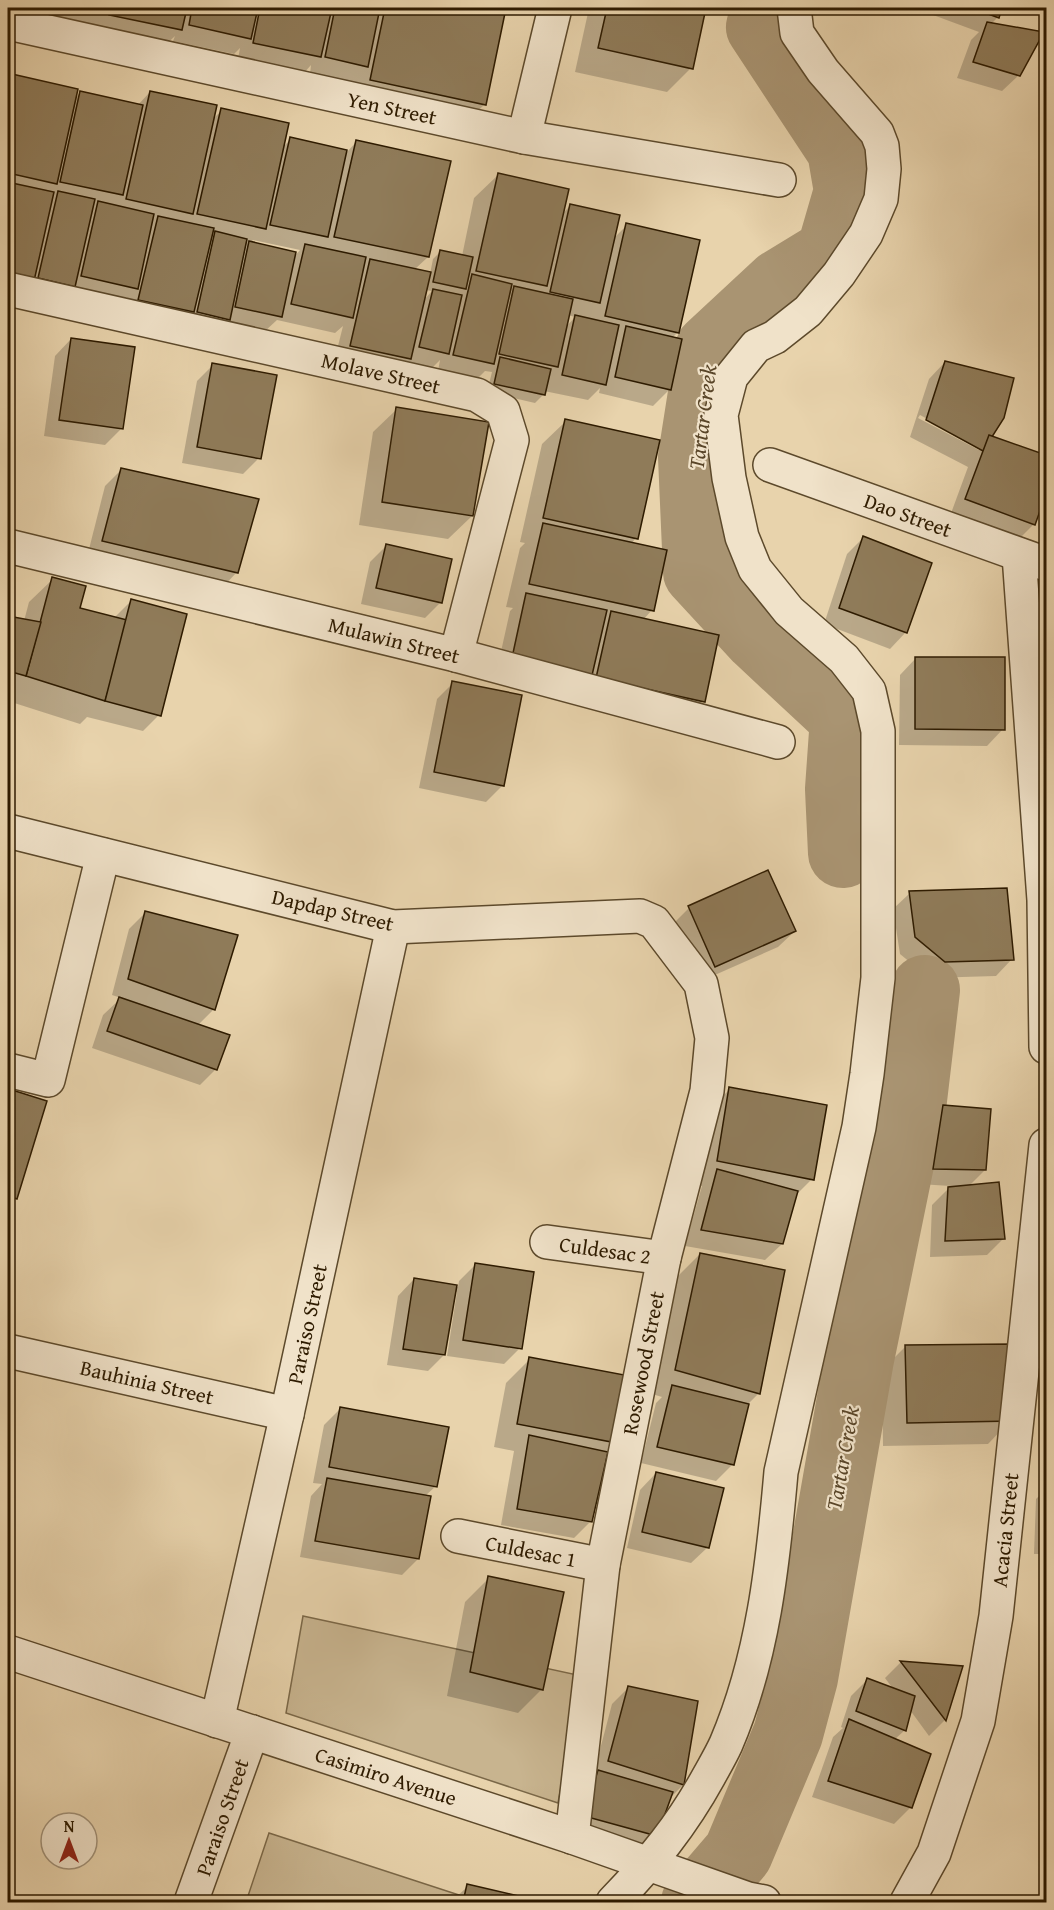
<svg xmlns="http://www.w3.org/2000/svg" width="1054" height="1910" viewBox="0 0 1054 1910" font-family="'Gentium Book Plus',serif">
	<style>
		.green { fill: #c8b48f; stroke: #7b6848; stroke-width: 1.5 }
		.shadow { fill: #0003; fill-rule: evenodd }
		.lines { fill: none; stroke-linecap: round; stroke-linejoin: round }
		.river { stroke: #a99472; stroke-width: 70 }
		.building { fill: #8f7b59; stroke: #2e1b00; stroke-width: 1.5 }
		.street-casing { stroke: #5c492b; stroke-width: 36 }
		.street { stroke: #f0e2c9; stroke-width: 33 }
		.labels { text-anchor: middle; dominant-baseline: central; stroke-width: 4.5; stroke-linejoin: round; paint-order: stroke }
		.street-label { font-size: 21px; fill: #2e1b00; stroke: #f0e2c9 }
		.water-label { font-size: 22px; font-style: italic; fill: #594528; stroke: #f0e2c9 }
	</style>
	<rect width="100%" height="100%" fill="#e8d3ac"/>
	<filter id="stains"><feTurbulence type="fractalNoise" baseFrequency=".00333" numOctaves="4"/><feColorMatrix values="0 0 0 0 .2 0 0 0 0 .09 0 0 0 0 .02 0 0 0 .5 -.17"/></filter>
	<radialGradient id="worn" r=".72"><stop offset=".6" stop-color="#630" stop-opacity="0"/><stop offset="1" stop-color="#630" stop-opacity=".3"/></radialGradient>
	<g class="green">
		<polygon points="303,1616 582,1676 558,1803 286,1713"/>
		<polygon points="269,1833 459,1895 457,1902 246,1902"/>
	</g>
	<g class="shadow">
		<polygon points="31,8 471,8 504,14 485,104 461,127 310,74 311,65 304,73 238,59 240,48 234,54 173,41 175,36 157,53 86,38 90,23 86,26 29,14"/>
		<polygon points="589,8 704,8 691,68 667,92 575,72"/>
		<polygon points="927,8 1001,8 998,17 991,24 1019,75 1002,91 957,78 971,40 979,32 925,12"/>
		<path d="M12,76L74,99L80,93L137,106L150,92L212,120L222,110L283,147L291,139L347,152L357,141L449,162L428,257L414,270L430,274L433,259L441,251L462,256L474,198L498,175L562,214L570,206L613,239L627,225L678,332L672,338L670,389L653,406L599,393L600,388L588,400L544,391L543,395L535,403L487,392L492,372L485,371L476,380L438,371L440,360L431,369L334,362L343,326L335,333L277,320L264,332L123,316L127,297L120,304L8,295V81ZM253,240L300,250L294,257L250,243ZM425,290L432,291L423,301ZM568,315L575,317L565,328Z"/>
		<polygon points="71,339 121,429 105,445 44,436 55,356"/>
		<path d="M945,362L990,437L1046,456V490L1034,524L1018,540L950,516L968,467L910,437L929,379ZM920,415L981,448L979,450L918,418Z"/>
		<polygon points="213,365 259,458 243,474 182,463 197,381"/>
		<polygon points="397,409 472,516 448,539 359,525 373,432"/>
		<polygon points="566,421 636,538 631,544 652,610 643,620 703,701 680,725 494,683 510,611 513,608 506,607 520,548 525,543 520,542 542,444"/>
		<polygon points="121,470 237,572 221,589 87,557 105,486"/>
		<polygon points="863,538 906,632 890,649 824,624 847,554"/>
		<polygon points="386,546 441,602 425,618 361,604 370,562"/>
		<polygon points="53,579 78,609 114,618 131,601 159,715 143,731 87,717 80,724 8,701 8,618 24,621 29,602"/>
		<polygon points="916,658 1003,729 987,746 899,745 900,675"/>
		<polygon points="453,683 503,785 486,802 419,788 437,699"/>
		<polygon points="910,893 1012,959 996,976 929,978 900,954 893,909"/>
		<polygon points="689,908 795,931 778,947 699,982 673,924"/>
		<polygon points="145,913 214,1009 197,1026 216,1069 200,1085 92,1048 103,1015 121,998 112,995 129,929"/>
		<polygon points="730,1089 812,1179 794,1197 782,1244 765,1260 685,1246 702,1186 694,1185 706,1113"/>
		<polygon points="10,1090 15,1198 8,1206 8,1093"/>
		<polygon points="943,1107 985,1170 968,1187 1003,1239 987,1255 930,1257 932,1205 951,1186 918,1184 927,1123"/>
		<polygon points="700,1254 759,1393 747,1405 733,1464 716,1481 641,1463 656,1403 662,1397 652,1394 676,1278"/>
		<polygon points="475,1265 520,1348 504,1364 447,1356 457,1292 454,1291 444,1355 428,1371 387,1365 398,1296 414,1279 458,1287 459,1281"/>
		<polygon points="906,1346 1011,1420 988,1444 883,1446 882,1370"/>
		<polygon points="530,1359 621,1444 604,1460 591,1521 574,1538 501,1525 514,1451 494,1447 506,1383"/>
		<polygon points="340,1409 436,1486 425,1496 418,1559 402,1575 300,1557 311,1496 322,1484 313,1483 324,1425"/>
		<polygon points="656,1473 708,1547 691,1563 627,1548 640,1490"/>
		<polygon points="1046,1489 1046,1554 1034,1554 1036,1499"/>
		<polygon points="489,1578 542,1689 518,1713 447,1696 465,1602"/>
		<polygon points="901,1662 961,1667 945,1720 929,1736 910,1710 905,1730 894,1740 929,1755 910,1808 894,1824 812,1797 833,1737 843,1728 841,1727 851,1696 867,1680 894,1690 885,1678"/>
		<polygon points="628,1688 696,1702 683,1785 670,1798 656,1836 640,1852 569,1832 593,1776 612,1704"/>
		<polygon points="468,1886 538,1902 451,1902"/>
	</g>
	<g class="lines">
		<g class="river">
			<polyline points="766,8 761,27 842,150 849,191 831,253 780,284 710,349 693,457 698,572 758,637 845,718 840,789 843,853"/>
			<polyline points="696,1902 738,1853 788,1734 803,1678 859,1359 912,1100 925,990"/>
		</g>
	</g>
	<g class="building">
		<polygon points="111,8 187,8 182,30 109,15"/>
		<polygon points="192,8 258,8 251,39 189,25"/>
		<polygon points="260,8 332,8 321,57 253,43"/>
		<polygon points="335,8 380,8 368,67 325,57"/>
		<polygon points="385,8 479,8 505,13 486,105 370,80"/>
		<polygon points="607,8 706,8 693,69 598,48"/>
		<polygon points="972,8 1002,8 999,18"/>
		<polygon points="987,22 1044,32 1020,76 973,62"/>
		<polygon points="8,53 14,54 8,82"/>
		<polygon points="12,74 78,89 57,184 8,173 8,93"/>
		<polygon points="80,91 143,105 123,195 60,182"/>
		<polygon points="150,91 217,105 193,214 126,199"/>
		<polygon points="221,108 289,123 266,229 197,214"/>
		<polygon points="290,137 347,150 328,237 270,225"/>
		<polygon points="356,140 451,161 429,257 334,237"/>
		<polygon points="498,173 569,189 547,286 476,271"/>
		<polygon points="12,183 54,192 34,281 8,275 8,205"/>
		<polygon points="58,191 95,199 75,287 38,278"/>
		<polygon points="98,201 154,214 138,289 81,276"/>
		<polygon points="570,204 620,215 600,303 550,292"/>
		<polygon points="158,216 214,228 194,312 138,300"/>
		<polygon points="626,223 700,240 679,333 605,316"/>
		<polygon points="215,231 247,239 230,320 197,312"/>
		<polygon points="249,241 296,252 282,317 235,307"/>
		<polygon points="305,244 366,257 353,318 291,304"/>
		<polygon points="440,250 473,257 466,289 433,282"/>
		<polygon points="370,259 431,272 411,359 350,346"/>
		<polygon points="472,274 512,284 494,364 453,355"/>
		<polygon points="514,286 573,299 558,367 499,354"/>
		<polygon points="433,289 462,295 449,354 419,347"/>
		<polygon points="575,315 619,325 606,385 562,375"/>
		<polygon points="626,326 682,339 671,390 615,377"/>
		<polygon points="71,338 135,347 123,429 59,420"/>
		<polygon points="500,357 551,369 545,395 494,384"/>
		<polygon points="945,361 1014,378 1004,418 983,451 926,420"/>
		<polygon points="212,363 277,375 261,459 197,447"/>
		<polygon points="396,407 489,422 473,516 382,502"/>
		<polygon points="565,419 660,440 638,539 543,518"/>
		<polygon points="989,435 1046,455 1046,494 1035,525 965,499"/>
		<polygon points="121,468 259,499 238,573 102,541"/>
		<polygon points="543,523 667,550 654,611 529,584"/>
		<polygon points="863,536 932,563 907,633 839,608"/>
		<polygon points="386,544 452,559 442,603 376,588"/>
		<polygon points="52,577 86,586 80,608 131,621 105,701 26,676"/>
		<polygon points="526,593 607,610 590,684 510,667"/>
		<polygon points="131,599 187,614 161,716 105,701"/>
		<polygon points="611,611 719,635 705,702 596,678"/>
		<polygon points="8,616 41,622 26,676 8,671"/>
		<polygon points="915,657 1005,657 1005,730 915,729"/>
		<polygon points="452,681 522,695 504,786 434,772"/>
		<polygon points="768,870 796,931 715,967 688,906"/>
		<polygon points="1007,888 1014,960 945,962 915,937 909,891"/>
		<polygon points="145,911 238,935 215,1010 128,979"/>
		<polygon points="119,997 230,1035 217,1070 107,1031"/>
		<polygon points="729,1087 827,1105 814,1180 717,1161"/>
		<polygon points="9,1089 47,1101 17,1199 8,1196 8,1094"/>
		<polygon points="943,1105 991,1109 986,1170 933,1169"/>
		<polygon points="717,1169 798,1191 783,1244 701,1230"/>
		<polygon points="999,1182 1005,1239 945,1241 948,1187"/>
		<polygon points="700,1253 785,1270 760,1394 675,1370"/>
		<polygon points="475,1263 534,1272 522,1349 463,1340"/>
		<polygon points="414,1278 457,1285 445,1355 403,1349"/>
		<polygon points="1012,1344 1013,1421 907,1423 905,1345"/>
		<polygon points="529,1357 635,1377 622,1444 517,1424"/>
		<polygon points="672,1385 749,1404 734,1465 657,1447"/>
		<polygon points="340,1407 449,1427 437,1487 329,1467"/>
		<polygon points="529,1435 608,1452 592,1522 517,1509"/>
		<polygon points="656,1472 724,1488 709,1548 642,1532"/>
		<polygon points="327,1478 431,1496 419,1559 315,1541"/>
		<polygon points="488,1576 564,1592 543,1690 470,1672"/>
		<polygon points="900,1661 963,1666 946,1721"/>
		<polygon points="867,1678 915,1696 906,1731 856,1711"/>
		<polygon points="628,1686 698,1701 684,1785 608,1761"/>
		<polygon points="849,1719 931,1754 912,1808 828,1781"/>
		<polygon points="598,1770 673,1792 657,1836 584,1816"/>
		<polygon points="467,1884 544,1902 463,1902"/>
	</g>
	<g class="lines">
		<defs>
			<g id="street">
				<polyline points="8,23 524,137 779,180"/>
				<polyline points="524,137 555,8"/>
				<polyline points="8,289 477,395 503,411 512,440 456,655"/>
				<polyline points="770,465 1046,564"/>
				<polyline points="8,546 456,655 778,742"/>
				<polyline points="1019,555 1044,900 1046,1047"/>
				<polyline points="8,831 393,927 640,916 654,922 701,984 712,1038 707,1091 664,1258 603,1565 572,1837"/>
				<polyline points="8,1070 48,1080 103,855"/>
				<polyline points="547,1242 664,1258"/>
				<polyline points="8,1351 287,1414"/>
				<polyline points="458,1536 603,1565"/>
				<polyline points="8,1652 572,1837 748,1899 764,1902"/>
				<polyline points="217,1721 287,1414 393,927"/>
				<polyline points="191,1902 252,1732"/>
				<path d="M613,1902C652,1862 682,1825 709,1776C715,1765 721,1755 726,1744C763,1658 773,1564 781,1472L859,1127L867,1074L878,978V731L869,691L844,659L789,611L755,569L742,537L729,478L721,415L731,377L756,346L775,337L808,311L839,274L866,234L881,199L884,169L882,146L877,133L823,71L797,33L794,8"/>
				<polyline points="907,1902 934,1853 978,1721 996,1616 1046,1145"/>
			</g>
		</defs>
		<use href="#street" class="street-casing"/>
		<use href="#street" class="street"/>
	</g>
	<g class="labels">
		<g class="street-label">
			<text transform="translate(392 108) rotate(12)">Yen Street</text>
			<text transform="translate(381 373) rotate(13)">Molave Street</text>
			<text transform="translate(908 515) rotate(20)">Dao Street</text>
			<text transform="translate(394 640) rotate(14)">Mulawin Street</text>
			<text transform="translate(333 910) rotate(13)">Dapdap Street</text>
			<text transform="translate(605 1250) rotate(8)">Culdesac 2</text>
			<text transform="translate(307 1324) rotate(-78)">Paraiso Street</text>
			<text transform="translate(643 1363) rotate(-79)">Rosewood Street</text>
			<text transform="translate(147 1382) rotate(13)">Bauhinia Street</text>
			<text transform="translate(1005 1530) rotate(-84)">Acacia Street</text>
			<text transform="translate(531 1551) rotate(11)">Culdesac 1</text>
			<text transform="translate(386 1776) rotate(18)">Casimiro Avenue</text>
			<text transform="translate(222 1817) rotate(-71)">Paraiso Street</text>
		</g>
		<g class="water-label">
			<text transform="translate(702 417) rotate(-83)">Tartar Creek</text>
			<text transform="translate(842 1458) rotate(-80)">Tartar Creek</text>
		</g>
	</g>
	<rect width="1054" height="1910" fill="none" stroke="#e8d3ac" stroke-width="30"/>
	<rect x="9" y="9" width="1036" height="1892" fill="none" stroke="#2e1b00" stroke-width="3"/>
	<rect x="15" y="15" width="1024" height="1880" fill="none" stroke="#2e1b00" stroke-width="1.5"/>
	<g transform="translate(69 1841)"><circle r="28" fill="#f0e2c9" stroke="#a29279" stroke-width="1.5"/>
	<path d="M0-4.5L10 22L0 15L-10 22Z" fill="#8f2418"/>
	<text y="-9" font-size="16" font-weight="bold" text-anchor="middle" fill="#2e1b00">N</text>
	</g>
	<rect width="100%" height="100%" filter="url(#stains)"/>
	<rect width="100%" height="100%" fill="url(#worn)"/>
</svg>
